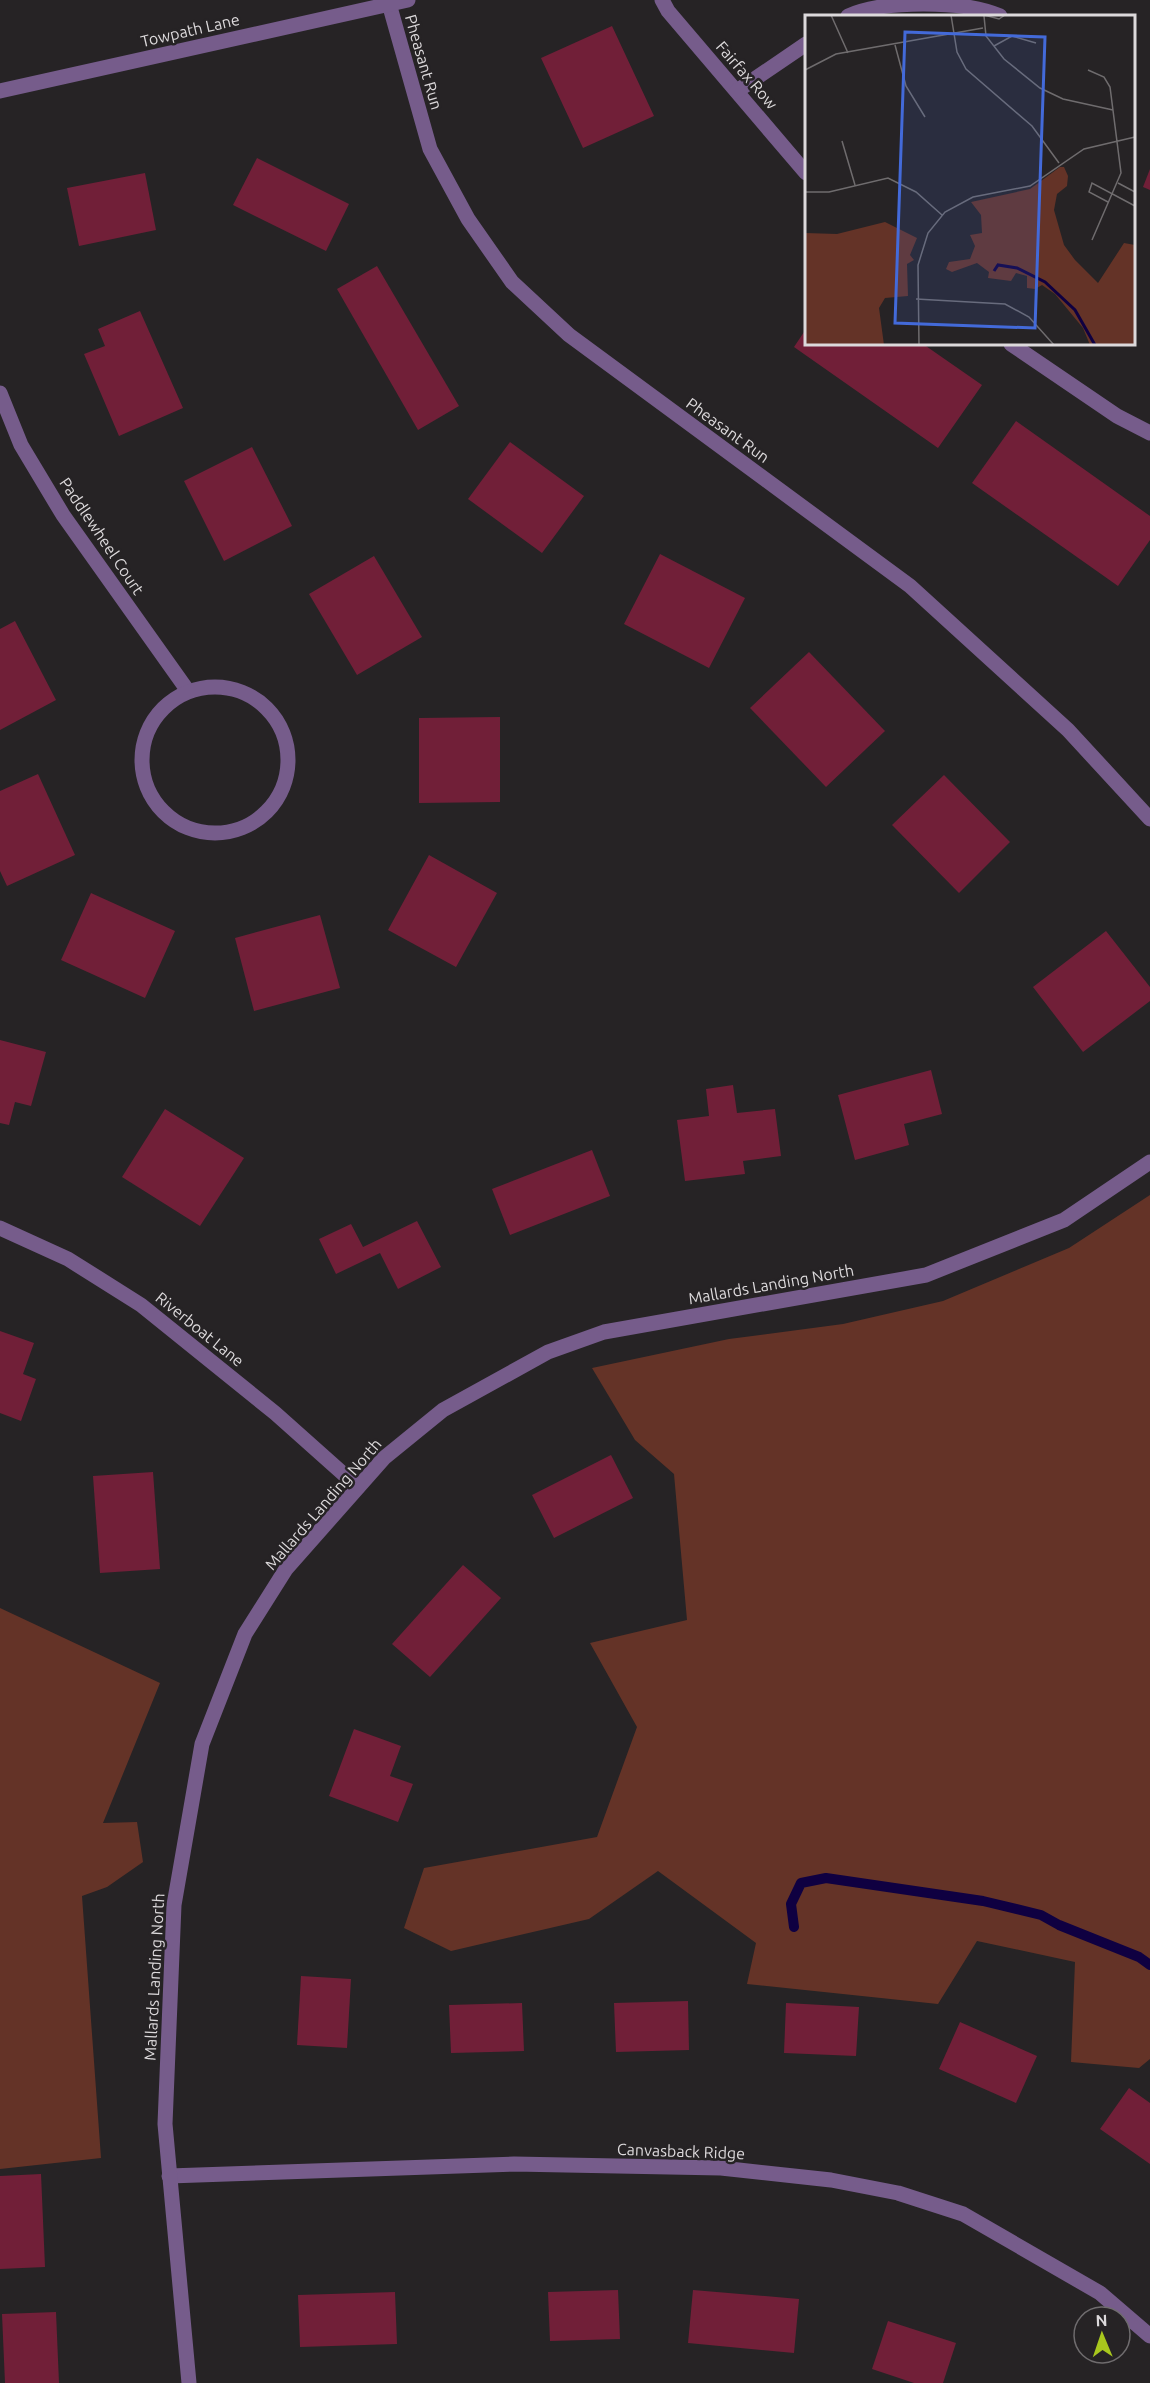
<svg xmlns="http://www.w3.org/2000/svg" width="1150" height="2383" viewBox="0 0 1150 2383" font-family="Ubuntu,sans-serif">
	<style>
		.green { fill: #643327 }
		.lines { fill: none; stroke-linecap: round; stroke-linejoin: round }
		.stream { stroke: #0f0041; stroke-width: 10 }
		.building { fill: #711f38 }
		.minor { stroke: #765c8b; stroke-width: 15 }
		.labels { text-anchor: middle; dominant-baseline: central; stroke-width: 5; stroke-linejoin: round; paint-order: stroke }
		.street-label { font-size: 16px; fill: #dcd9db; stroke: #262325 }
		.inset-river { fill: none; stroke: #0f0041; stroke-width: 3 }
		.inset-road { fill: none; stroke: #6f6c6e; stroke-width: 1.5 }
		.view { fill: #436ad9; fill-opacity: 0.15; stroke: #436ad9; stroke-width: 3 }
		.inset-edge { fill: none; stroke: #dcd9db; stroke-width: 3 }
	</style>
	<rect width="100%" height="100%" fill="#262325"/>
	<g class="green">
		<polygon points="1150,1195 1150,2059 1139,2068 1071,2062 1075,1962 977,1941 938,2004 747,1984 756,1943 658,1871 589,1919 451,1951 404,1928 424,1868 597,1837 637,1727 590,1643 687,1620 674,1474 635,1440 592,1368 729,1339 843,1324 943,1301 1069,1248"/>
		<polygon points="0,1608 160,1683 103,1823 137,1822 143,1862 107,1887 82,1896 101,2158 0,2169"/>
	</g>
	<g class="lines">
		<polyline class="stream" points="794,1927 791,1904 801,1883 826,1878 983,1901 1041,1915 1059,1925 1139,1957 1150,1965"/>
	</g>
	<g class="building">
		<polygon points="612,26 654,116 583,148 541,58"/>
		<polygon points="257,158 349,204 326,251 233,205"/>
		<polygon points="1150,169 1150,190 1143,187"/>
		<polygon points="145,173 156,230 79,246 67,188"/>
		<polygon points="377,266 459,406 418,430 337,289"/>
		<polygon points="140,311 183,408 119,436 84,354 105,346 98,329"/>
		<polygon points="806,329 806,344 923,344 982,385 938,448 794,347"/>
		<polygon points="1016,421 1150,516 1150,540 1118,586 972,483"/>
		<polygon points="510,442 584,496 542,553 468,499"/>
		<polygon points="252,447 292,526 224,561 184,481"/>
		<polygon points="660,554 745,598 709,668 624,624"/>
		<polygon points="374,556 422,637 357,675 309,594"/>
		<polygon points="15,621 56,700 0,730 0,629"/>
		<polygon points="809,652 885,731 826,787 750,708"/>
		<polygon points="500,717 500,802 419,803 419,718"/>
		<polygon points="38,774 75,855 7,886 0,871 0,791"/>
		<polygon points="944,775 1010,842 959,893 892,825"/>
		<polygon points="429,855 497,893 456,967 388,930"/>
		<polygon points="91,893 175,931 145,998 61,960"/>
		<polygon points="320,915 340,988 254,1011 235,938"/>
		<polygon points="1106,931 1150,987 1150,1001 1083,1052 1033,987"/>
		<polygon points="0,1040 46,1052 31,1106 15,1102 9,1125 0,1123"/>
		<polygon points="931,1070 942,1114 904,1124 909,1145 855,1160 838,1095"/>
		<polygon points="733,1085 737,1113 775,1109 781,1156 743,1161 745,1174 685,1181 677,1120 709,1116 706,1089"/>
		<polygon points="165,1109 244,1158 200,1226 122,1177"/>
		<polygon points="592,1150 610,1196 510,1235 492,1189"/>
		<polygon points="417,1221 441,1267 398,1289 380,1253 336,1274 319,1239 351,1224 363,1247"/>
		<polygon points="0,1331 34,1343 23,1374 36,1379 21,1421 0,1413"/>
		<polygon points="611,1455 633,1498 554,1538 532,1495"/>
		<polygon points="153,1472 160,1569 100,1573 93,1476"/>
		<polygon points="463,1565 501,1598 430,1677 392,1644"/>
		<polygon points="354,1729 401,1746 390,1776 413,1784 398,1822 329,1796"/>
		<polygon points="301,1976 351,1979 347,2048 297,2045"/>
		<polygon points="688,2001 689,2050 616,2052 614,2003"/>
		<polygon points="522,2003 524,2051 451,2053 449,2005"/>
		<polygon points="786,2003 859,2007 856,2056 784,2053"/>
		<polygon points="960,2022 1037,2056 1016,2103 939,2069"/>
		<polygon points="1129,2088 1150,2103 1150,2164 1100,2129"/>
		<polygon points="41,2174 45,2267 0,2269 0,2176"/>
		<polygon points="618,2290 620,2339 550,2341 548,2292"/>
		<polygon points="693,2290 799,2299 794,2353 688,2343"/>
		<polygon points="395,2292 397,2344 300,2347 298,2295"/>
		<polygon points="56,2312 59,2383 5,2383 2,2314"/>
		<polygon points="888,2321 956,2343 943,2383 914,2383 872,2369"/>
	</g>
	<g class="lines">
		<g class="minor">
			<polyline points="388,0 430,149 468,219 512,282 569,335 910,586 1068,730 1150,819"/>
			<polyline points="662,0 668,11 806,173"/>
			<path d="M848,16C884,0 963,0 1000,16"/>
			<polyline points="0,91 408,0"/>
			<polyline points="737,91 806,44"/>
			<polyline points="1011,344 1117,416 1150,433"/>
			<polyline points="0,393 21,445 63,515 188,691"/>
			<circle cx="215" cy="760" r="73"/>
			<polyline points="0,1228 68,1259 141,1305 275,1413 358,1487"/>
			<polyline points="169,2176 514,2164 721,2168 831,2180 898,2193 963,2214 1100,2293 1150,2336"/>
			<polyline points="189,2383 165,2124 174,1905 202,1744 245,1634 286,1569 384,1458 443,1410 548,1352 604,1332 926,1275 1064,1220 1150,1162"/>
		</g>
	</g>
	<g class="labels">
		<g class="street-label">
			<text transform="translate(190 30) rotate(-13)">Towpath Lane</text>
			<text transform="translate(424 62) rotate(74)">Pheasant Run</text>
			<text transform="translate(747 75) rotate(49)">Fairfax Row</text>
			<text transform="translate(728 430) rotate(36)">Pheasant Run</text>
			<text transform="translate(102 536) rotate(56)">Paddlewheel Court</text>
			<text transform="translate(771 1284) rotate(-10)">Mallards Landing North</text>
			<text transform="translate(200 1329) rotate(39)">Riverboat Lane</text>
			<text transform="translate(323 1504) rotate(-49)">Mallards Landing North</text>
			<text transform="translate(154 1977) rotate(-87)">Mallards Landing North</text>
			<text transform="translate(681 2151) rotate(2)">Canvasback Ridge</text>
		</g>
	</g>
	<g transform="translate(805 15)">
		<rect width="330" height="330" fill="#262325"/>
		<path d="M255,152H259L263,161L262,171L252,179L249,195L259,230L270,245L293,268L319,228L330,230V330H285L278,313L250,279L237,270L230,274L222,273V261L211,258L206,266L183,263L184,257L172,248L147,257L141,254L144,247L165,244L170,231L165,220L177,218L176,200L166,187L225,174ZM80,207L112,223L105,240L109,245L102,249L103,281L80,283L74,293L79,330H0V218L32,219Z" fill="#643327"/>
		<path class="inset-river" d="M189,256L193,250L212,253L240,267L270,295L290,330"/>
		<path class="inset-road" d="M26,0L43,38M146,0L152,37L161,54L227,111L254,148M179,0L194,4L200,0M179,1L181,21L199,44L235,73L258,84L308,95M90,30L101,71L120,102M189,31L207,21L231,28M0,55L31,39L178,13M283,55L299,62L305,72L316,158L287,225M37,126L50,170M313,168L330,177M0,177H24L83,163L111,177L137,200M303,187L284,177L287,168L330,191M111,284L200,289L224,302L249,330M114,330L113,250L123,218L140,197L168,182L225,171L279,134L330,122"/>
		<path class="view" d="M100,17L240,22L230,313L90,308Z"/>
		<rect width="330" height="330" class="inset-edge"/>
	</g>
	<g transform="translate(1102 2335) rotate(358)"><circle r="28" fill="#262325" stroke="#6f6c6e" stroke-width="1.5"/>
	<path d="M0-4.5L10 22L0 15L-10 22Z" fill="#a8c71d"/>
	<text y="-9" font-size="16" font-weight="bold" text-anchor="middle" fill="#dcd9db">N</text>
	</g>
</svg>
